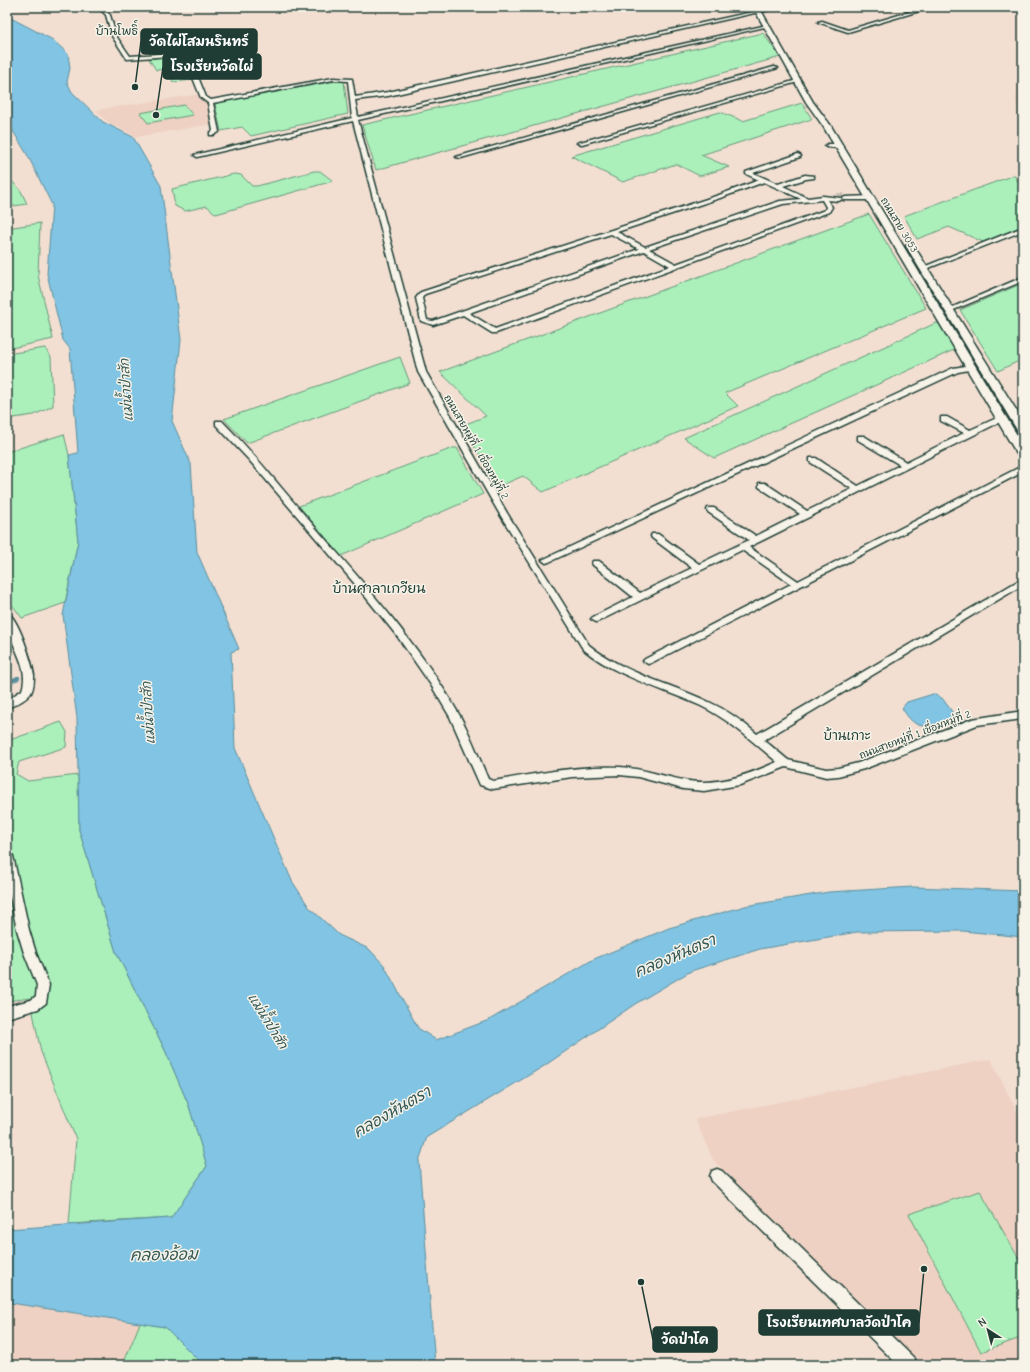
<svg xmlns="http://www.w3.org/2000/svg" width="1030" height="1372" viewBox="0 0 1030 1372" font-family="'Comic Neue','Playpen Sans Thai',sans-serif">
	<style>
		.built { fill: #eed1c2 }
		.green { fill: #abf0bb; stroke: #659678 }
		.water { fill: #82c4e3; stroke: #5a8e9d }
		.lines { fill: none; stroke-linecap: round; stroke-linejoin: round }
		.stream { stroke: #5a8e9d; stroke-width: 4.5 }
		.canal { fill: #82c4e3; fill-rule: evenodd }
		.street-tunnel-far1 { stroke: #c8bfb2; stroke-width: 5; stroke-dasharray: 5 2.5; stroke-linecap: butt }
		.street-tunnel { stroke: #c8bfb2; stroke-width: 6; stroke-dasharray: 6 3; stroke-linecap: butt }
		.street-casing { stroke: #1f3d34; stroke-width: 3 }
		.secondary-casing { stroke: #1f3d34; stroke-width: 3 }
		.street { fill: #f7f3e8; fill-rule: evenodd }
		.secondary { fill: #f7f3e8; fill-rule: evenodd }
		.labels { text-anchor: middle; dominant-baseline: central; stroke-width: 3; stroke-linejoin: round; paint-order: stroke }
		.far-street-label { font-size: 10px; fill: #1f3d34; stroke: #f7f3e8 }
		.far-quarter-label { font-size: 12px; fill: #1f3d34; stroke: #f7f3e8 }
		.water-label { font-size: 13px; font-style: italic; fill: #335857; stroke: #f7f3e8 }
		.neighbourhood-label { font-size: 13px; fill: #1f3d34; stroke: #f7f3e8 }
		.quarter-label { font-size: 14px; fill: #1f3d34; stroke: #f7f3e8 }
		.near-water-label { font-size: 16px; font-style: italic; fill: #335857; stroke: #f7f3e8 }
		.leader { fill: none; stroke: #1f3d34; stroke-width: 1.5 }
		.callout-dot { fill: #1f3d34; stroke: #f7f3e8; stroke-width: 1.5 }
		.callout { fill: #1f3d34; stroke: #1f3d34; stroke-width: 1.5 }
		.callout-label { font-size: 13px; text-anchor: middle; font-weight: bold; fill: #fff }
	</style>
	<rect width="100%" height="100%" fill="#f2dfd2"/>
	<filter id="ink" filterUnits="userSpaceOnUse"><feTurbulence type="fractalNoise" baseFrequency=".025" numOctaves="2"/><feDisplacementMap in="SourceGraphic" scale="8" xChannelSelector="R" yChannelSelector="G"/><feConvolveMatrix kernelMatrix="1 2 1 2 8 2 1 2 1" color-interpolation-filters="sRGB"/></filter>
	<g filter="url(#ink)">
		<g class="built">
			<polygon points="1023,61 1023,132 1016,101 1019,73"/>
			<polygon points="200,94 204,103 208,103 212,124 136,137 106,121 96,110"/>
			<polygon points="991,1059 1023,1124 1023,1365 923,1365 713,1160 695,1119"/>
			<polygon points="11,1303 165,1327 202,1365 7,1365 7,1304"/>
		</g>
		<g class="green">
			<polygon points="763,33 780,57 376,170 362,125"/>
			<polygon points="182,54 186,55 195,80 173,82 168,69 156,70 149,59"/>
			<polygon points="342,80 344,81 348,114 251,136 242,127 221,131 215,104 218,102"/>
			<polygon points="802,103 812,119 701,155 729,167 700,176 676,164 623,182 571,156 720,112 743,121"/>
			<polygon points="184,105 193,115 148,123 140,113"/>
			<polygon points="314,171 320,171 333,181 216,214 207,206 185,211 175,206 172,189 234,174 241,175 252,186 257,186"/>
			<polygon points="1014,175 1023,189 1023,226 983,242 949,227 917,239 904,216"/>
			<polygon points="7,178 9,178 21,191 27,204 7,207"/>
			<polygon points="869,214 926,308 725,393 738,406 543,492 523,476 500,486 461,426 486,416 440,372"/>
			<polygon points="40,223 38,275 53,339 7,349 7,228"/>
			<polygon points="1023,283 1023,359 998,371 960,310"/>
			<polygon points="936,323 942,324 956,349 714,458 684,438"/>
			<polygon points="45,348 51,357 53,406 34,415 7,419 7,354"/>
			<polygon points="400,357 410,383 247,443 224,419"/>
			<polygon points="64,434 69,455 78,541 65,603 22,618 7,598 7,452"/>
			<polygon points="453,448 457,448 483,494 341,556 299,506"/>
			<polygon points="61,722 67,732 66,747 19,762 16,774 28,781 78,775 79,830 116,952 165,1050 189,1106 207,1166 171,1218 69,1224 76,1139 41,1052 30,998 7,1001 7,741"/>
			<polygon points="980,1191 1023,1266 1023,1337 981,1352 909,1214"/>
			<polygon points="140,1323 165,1327 199,1361 202,1365 90,1365 94,1361 124,1362"/>
		</g>
		<g class="water">
			<polygon points="7,16 53,40 68,54 70,68 67,82 72,92 103,122 133,137 161,186 181,340 172,421 191,464 197,552 239,649 231,652 235,748 292,881 309,907 339,935 369,949 384,965 418,1028 436,1040 489,1020 594,959 669,928 745,906 829,892 913,887 1023,891 1023,937 963,931 857,932 760,949 691,971 635,1004 544,1066 427,1137 419,1161 435,1365 202,1365 199,1361 165,1327 11,1303 7,1304 7,1229 171,1218 207,1166 189,1106 165,1050 116,952 79,830 77,718 63,615 78,541 69,455 78,453 70,349 63,340 47,274 52,205 28,156 7,121"/>
			<path d="M933,694L942,698L953,713L950,719C926,727 917,733 902,708L907,702Z"/>
		</g>
		<g class="lines">
			<polyline class="stream" points="7,683 18,678"/>
			<polygon class="canal" points="259,7 268,7 265,9"/>
			<polyline class="street-tunnel-far1" points="773,67 776,66"/>
			<polyline class="street-tunnel" points="837,196 844,196"/>
			<defs>
				<g id="street">
					<path d="M98,7H102L110,15L116,36L130,56L188,52L206,97L211,100L333,78L352,79L355,97L388,92L761,10L759,12L388,96L355,100L358,117L767,25L769,26L358,120L426,372L507,513L589,645C623,673 669,683 709,702C727,710 742,721 757,734L1023,578V585L764,740L788,760L826,769L838,768L858,763L972,719L1023,711V719L977,725L864,769L838,776L826,777L786,767L740,785L704,791L683,789L638,777L620,775L572,777L493,789L480,785L450,717L431,685L397,636L360,590L249,460L216,425V421H222C253,452 279,486 308,519C362,582 419,643 460,716C471,736 479,758 488,779L493,781C535,774 578,765 620,767C642,768 662,776 683,780C716,787 747,775 777,762C753,742 730,720 701,706C662,688 616,677 583,649L499,513L418,372L353,121L197,157L194,155L352,118L348,81L333,80L213,103L219,132L214,135H210V133L213,131L208,103L201,98L184,55L127,59L112,36L106,15Z"/>
					<polygon points="772,7 780,7 765,11 763,10"/>
					<polygon points="926,7 933,7 848,32 818,22 822,21 848,30"/>
					<polygon points="774,67 778,68 461,158 456,157"/>
					<polygon points="797,80 801,81 582,144 577,143"/>
					<polygon points="828,144 839,144 842,146 839,148 826,147 825,146"/>
					<path d="M798,154L801,156L800,157L753,173L778,184L805,175L814,176V178L806,179L783,186L808,198L823,196L841,198L842,199L839,201L827,200L832,207L829,212L496,333H492L463,315L433,325L421,321L416,298L421,292L719,195L759,180L746,174V172ZM764,182L801,199L780,201L645,247L617,232L723,197ZM822,200L826,207L825,210L676,264L649,249L783,204ZM611,234L639,249L433,321L427,320L422,298L425,294ZM644,251L670,266L495,329L469,313Z"/>
					<polygon points="845,197 871,196 874,198 871,200 843,200 842,199"/>
					<polygon points="1023,227 1023,231 926,269 921,268"/>
					<polygon points="1023,277 1023,281 951,311 946,310"/>
					<polygon points="972,365 975,365 975,369 958,372 549,562 546,563 542,560 953,368"/>
					<polygon points="941,417 947,417 970,430 999,417 1002,417 1006,419 749,547 798,581 1020,467 1023,467 1023,472 651,663 648,664 643,661 645,659 791,584 742,550 599,621 596,622 591,619 593,617 633,597 593,565 592,563 593,561 599,561 640,593 692,568 652,538 651,536 652,534 658,534 699,564 749,540 708,512 707,510 708,508 714,508 756,536 800,514 759,487 759,483 765,483 807,511 852,489 810,462 810,458 816,458 858,486 900,465 858,440 858,436 864,436 906,462 964,433 941,421"/>
					<path d="M7,613C18,616 32,663 34,675C34,681 34,687 31,693C26,700 15,705 7,708V700L22,690C30,668 12,647 7,626C6,622 7,617 7,613Z"/>
					<polygon points="7,851 11,853 13,856 29,930 36,953 49,985 46,1003 38,1009 7,1018 7,1006 31,1000 36,996 37,985 24,953 17,930 7,883"/>
					<polygon points="717,1169 722,1171 915,1359 917,1365 898,1365 712,1181 710,1176 712,1171"/>
				</g>
				<g id="secondary">
					<polygon points="753,7 759,7 813,102 831,126 1023,445 1023,457 1017,454 823,126 806,102"/>
					<polygon points="910,243 914,246 1023,421 1023,433 1017,430 906,246"/>
				</g>
			</defs>
			<use href="#street" class="street-casing"/>
			<use href="#secondary" class="secondary-casing"/>
			<use href="#street" class="street"/>
			<use href="#secondary" class="secondary"/>
		</g>
	</g>
	<g class="labels">
		<g class="far-street-label">
			<text transform="translate(899 225) rotate(59)">ถนนสาย 3053</text>
			<text transform="translate(476 447) rotate(60)">ถนนสายหมู่ที่ 1 เชื่อมหมู่ที่ 2</text>
			<text transform="translate(915 735) rotate(-21)">ถนนสายหมู่ที่ 1 เชื่อมหมู่ที่ 2</text>
		</g>
		<g class="far-quarter-label">
			<text x="117" y="31">บ้านโพธิ์</text>
		</g>
		<g class="water-label">
			<text transform="translate(126 390) rotate(-94)">แม่น้ำป่าสัก</text>
			<text transform="translate(148 713) rotate(-94)">แม่น้ำป่าสัก</text>
			<text transform="translate(268 1021) rotate(58)">แม่น้ำป่าสัก</text>
		</g>
		<g class="neighbourhood-label">
			<text x="847" y="735">บ้านเกาะ</text>
		</g>
		<g class="quarter-label">
			<text x="379" y="588">บ้านศาลาเกวียน</text>
		</g>
		<g class="near-water-label">
			<text transform="translate(675 956) rotate(-23)">คลองหันตรา</text>
			<text transform="translate(392 1112) rotate(-30)">คลองหันตรา</text>
			<text transform="translate(164 1255) rotate(-1)">คลองอ้อม</text>
		</g>
	</g>
	<path class="leader" d="M135 87L141 41M156 115L163 67M924 1269L919 1323M641 1282L653 1340"/>
	<g class="callout-dot">
		<circle cx="135" cy="87" r="4"/>
		<circle cx="156" cy="115" r="4"/>
		<circle cx="924" cy="1269" r="4"/>
		<circle cx="641" cy="1282" r="4"/>
	</g>
	<g class="callout">
		<rect x="141" y="29" width="116" height="25" rx="4"/>
		<rect x="163" y="54" width="98" height="25" rx="4"/>
		<rect x="759" y="1310" width="160" height="25" rx="4"/>
		<rect x="653" y="1327" width="64" height="25" rx="4"/>
	</g>
	<g class="callout-label">
		<text x="199" y="46">วัดไผ่โสมนรินทร์</text>
		<text x="212" y="71">โรงเรียนวัดไผ่</text>
		<text x="839" y="1327">โรงเรียนเทศบาลวัดป่าโค</text>
		<text x="685" y="1344">วัดป่าโค</text>
	</g>
	<rect width="1030" height="1372" fill="none" stroke="#f7f3e8" stroke-width="24"/>
	<rect x="12" y="12" width="1006" height="1348" fill="none" stroke="#1f3d34" stroke-width="1.5" filter="url(#ink)"/>
	<g transform="translate(988 1330) rotate(324)" stroke="#f7f3e8" stroke-width="3" paint-order="stroke">
	<path d="M0-3L7 15L0 10L-7 15Z" fill="#1f3d34"/>
	<text y="-6" font-size="11" font-weight="bold" text-anchor="middle" fill="#1f3d34">N</text>
	</g>
</svg>
